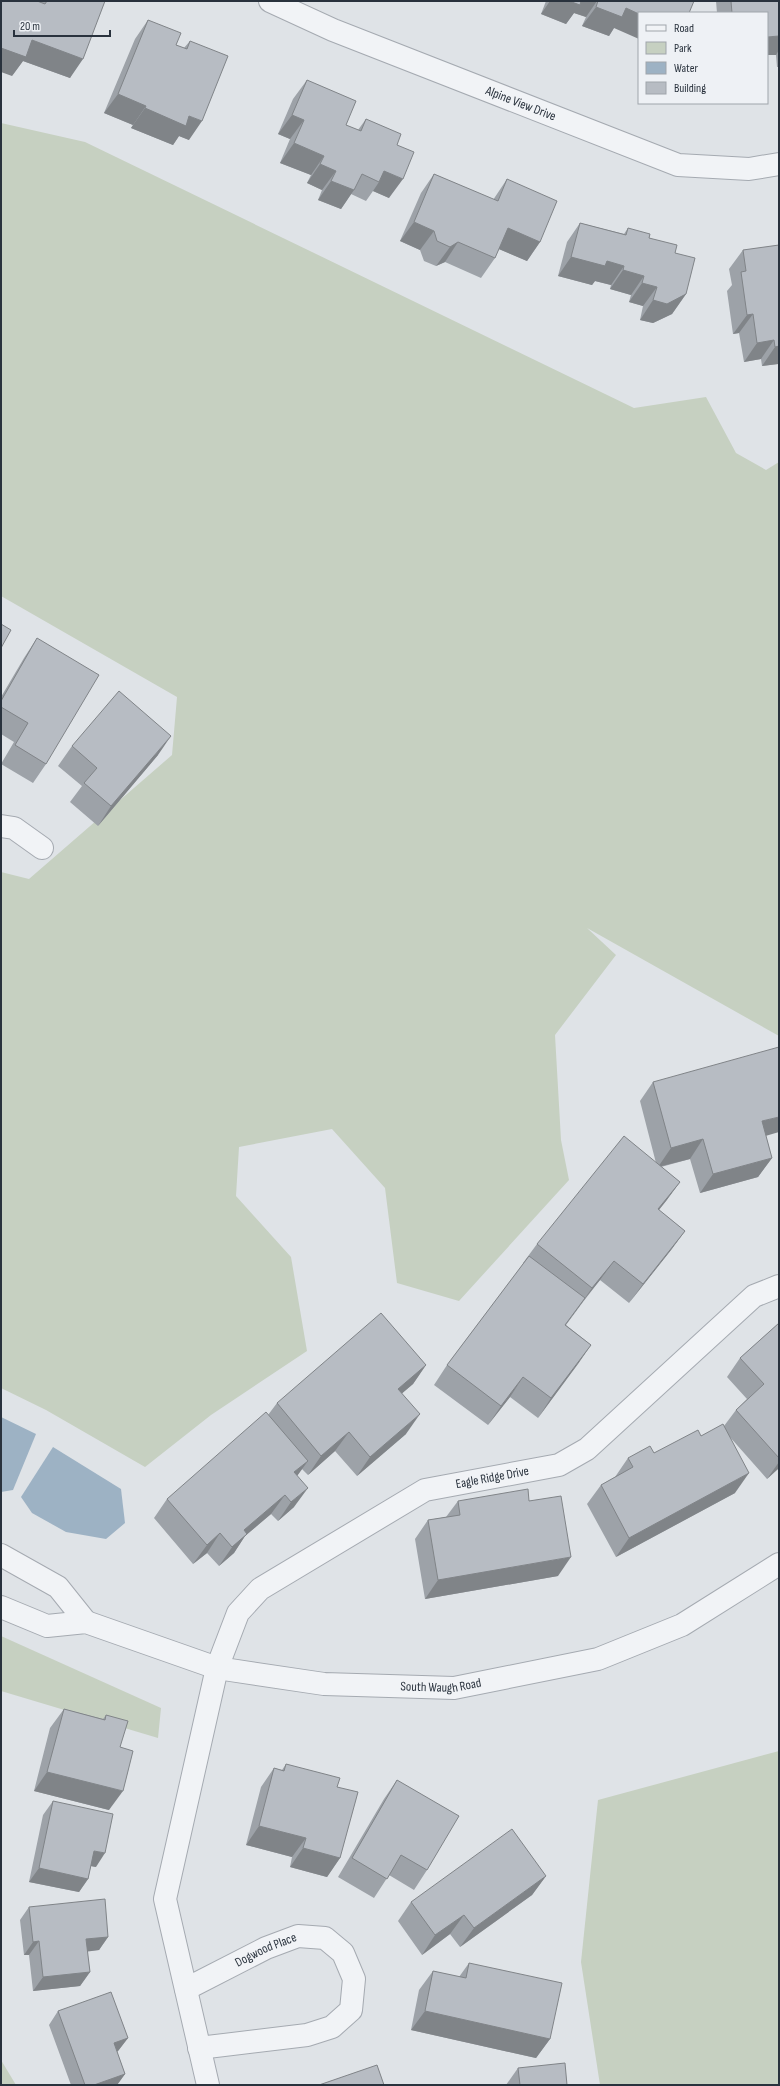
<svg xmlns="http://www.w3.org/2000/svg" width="780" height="2086" viewBox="0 0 780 2086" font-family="'Sofia Sans Condensed',sans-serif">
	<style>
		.green { fill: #c6d0c1 }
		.water { fill: #9db2c4 }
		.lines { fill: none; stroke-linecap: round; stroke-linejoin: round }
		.minor-casing { stroke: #a5aab1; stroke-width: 24 }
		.minor { stroke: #f1f3f6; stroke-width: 22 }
		.wall { fill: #9da2a8 }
		.shaded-wall { fill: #808488 }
		.building { fill: #b7bcc3; stroke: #808488 }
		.labels { text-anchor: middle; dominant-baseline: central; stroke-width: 4; stroke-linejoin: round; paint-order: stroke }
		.street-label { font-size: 13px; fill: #29323d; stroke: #eef1f5 }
	</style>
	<rect width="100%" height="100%" fill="#dfe3e7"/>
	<g class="green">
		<polygon points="1,123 85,142 634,408 706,397 736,453 766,470 779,462 779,1036 587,928 616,955 555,1035 561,1140 569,1180 459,1301 397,1283 385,1188 332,1129 239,1147 236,1196 291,1257 307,1351 211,1415 145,1467 46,1410 1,1388 1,872 29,879 172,755 177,697 1,596"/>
		<polygon points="1,1636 161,1708 158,1738 1,1691"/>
		<polygon points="779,1751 779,2085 600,2085 581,1962 598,1800"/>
		<polygon points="1,2060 16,2085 1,2085"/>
	</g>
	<g class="water">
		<polygon points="1,1417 36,1434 13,1490 1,1492"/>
		<polygon points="53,1447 121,1489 125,1523 106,1539 66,1532 32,1513 21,1497"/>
	</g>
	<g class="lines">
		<defs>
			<g id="minor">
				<path id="s1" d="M270,1L333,30L678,165L749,169L779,164"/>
				<polyline points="1,826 14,828 42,848"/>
				<polyline points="1,1555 58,1587 86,1622"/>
				<path id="s2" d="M1,1607L47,1626L86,1622L217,1668L324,1684L454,1688L598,1659L682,1625L779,1564"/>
				<path id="s3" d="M186,1989L266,1948L298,1936L325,1938L343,1953L354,1979L351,2010L332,2027L307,2035L199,2048"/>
				<path id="s4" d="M208,2085L165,1899L217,1668L238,1613L260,1589L425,1490L559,1465L587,1449L754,1296L779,1286"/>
			</g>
		</defs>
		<use href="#minor" class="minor-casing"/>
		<use href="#minor" class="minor"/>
	</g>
	<g class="wall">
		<polygon points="40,1 105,1 70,78 23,61 12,76"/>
		<polygon points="546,1 694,1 614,28 609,36 582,26 586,17 574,13 566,24 541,14"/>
		<polygon points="716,1 779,1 779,67 777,67 776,55 767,13 717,13"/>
		<polygon points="148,20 176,45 184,48 190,41 189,140 179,136 173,145 131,128 133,125 104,113 135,39"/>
		<polygon points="307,80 346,125 358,130 366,119 397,145 389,198 373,191 366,201 351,194 341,209 318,200 322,190 307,183 311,175 280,163 290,139 278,134 293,99"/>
		<polygon points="434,174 493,200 507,179 540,242 527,261 499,249 495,258 481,278 445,262 436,266 424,261 420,250 400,241 421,193"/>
		<polygon points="580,223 624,234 628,228 649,238 675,253 686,294 672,314 653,323 640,320 643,306 629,302 631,295 610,289 611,285 595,281 592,285 558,276 567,242"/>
		<polygon points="779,246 778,364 762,366 761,359 744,362 739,333 733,334 727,291 732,285 729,269 743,250"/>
		<polygon points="37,638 46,764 33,783 1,764 14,742 1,734 1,697 24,658"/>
		<polygon points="72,746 158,755 98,826 70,802 82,786 58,766"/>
		<polygon points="653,1082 766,1136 772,1158 758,1177 700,1193 690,1159 661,1167 680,1182 666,1201 659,1210 685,1231 671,1250 629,1303 600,1280 583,1302 566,1325 591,1345 538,1418 510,1397 488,1425 434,1385 447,1365 524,1263 523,1263 537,1244 656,1163 640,1101"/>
		<polygon points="779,1323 779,1468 767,1479 729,1436 735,1493 616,1557 587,1504 601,1485 615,1477 628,1458 654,1453 701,1436 724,1426 736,1410 747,1399 727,1377 740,1358"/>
		<polygon points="426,1365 413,1384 402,1393 406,1434 357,1476 335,1451 308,1475 302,1469 297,1476 294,1507 278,1521 271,1514 245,1536 234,1553 219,1566 207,1553 193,1564 154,1518 167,1499 268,1415 277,1403"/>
		<polygon points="458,1501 529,1501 558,1576 425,1599 415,1539 428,1520 446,1517"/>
		<polygon points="64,1709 103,1719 106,1715 120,1747 109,1810 34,1791 50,1728"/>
		<polygon points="286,1764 337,1787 340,1858 327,1877 290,1867 292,1857 246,1845 261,1787 274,1768 282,1770"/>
		<polygon points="397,1780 427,1870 414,1890 389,1875 374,1898 338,1877 384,1799"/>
		<polygon points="53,1801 96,1867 91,1866 88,1879 79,1892 29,1882 43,1815"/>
		<polygon points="546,1876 532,1895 460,1947 450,1934 422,1955 398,1921 411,1902"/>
		<polygon points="29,1907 108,1937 99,1950 87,1951 90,1972 80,1986 33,1991 29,1955 24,1955 20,1920"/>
		<polygon points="469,1963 550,2039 536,2058 411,2030 419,1990 433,1971 459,1977"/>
		<polygon points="58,2011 128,2038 118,2051 117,2052 125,2074 117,2085 71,2085 49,2025"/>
		<polygon points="518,2068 567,2085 506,2085"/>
	</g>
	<g class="shaded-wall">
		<polygon points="550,1 597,1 586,17 574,13 566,24 541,14"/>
		<polygon points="596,7 626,8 639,14 639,39 614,28 609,36 582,26"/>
		<polygon points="779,36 779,50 776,55 767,55 767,37"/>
		<polygon points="32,40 83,59 70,78 23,61 12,76 1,72 1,48"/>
		<polygon points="118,94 146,106 133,125 104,113"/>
		<polygon points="145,108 189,116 202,121 189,140 179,136 173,145 131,128"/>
		<polygon points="292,115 304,120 290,139 278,134"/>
		<polygon points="294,143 324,156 311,175 280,163"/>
		<polygon points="320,164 336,171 322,190 307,183"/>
		<polygon points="384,171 403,179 389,198 373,191 379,182"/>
		<polygon points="331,181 354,190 341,209 318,200"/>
		<polygon points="414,222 434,231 420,250 400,241"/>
		<polygon points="508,228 540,242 527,261 494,247"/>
		<polygon points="458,242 445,262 436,266 450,247"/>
		<polygon points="571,257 607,261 624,266 611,285 595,281 592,285 558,276"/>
		<polygon points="623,270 644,276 631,295 610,289"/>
		<polygon points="642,283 657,287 643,306 629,302"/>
		<polygon points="686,294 672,314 653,323 640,320 653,300"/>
		<polygon points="753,314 739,333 733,334 747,315"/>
		<polygon points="774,340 761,359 744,362 757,343"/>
		<polygon points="779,346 779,362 778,364 762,366 775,347"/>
		<polygon points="171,736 158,755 98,826 111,806"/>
		<polygon points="779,1117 779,1132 749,1141 762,1121"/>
		<polygon points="703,1139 690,1159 658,1167 671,1148"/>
		<polygon points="772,1158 758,1177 700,1193 713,1174"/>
		<polygon points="680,1182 666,1201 644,1228 658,1209"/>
		<polygon points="685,1231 671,1250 629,1303 643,1284"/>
		<polygon points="614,1261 600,1280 583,1301 552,1344 592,1288"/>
		<polygon points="591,1345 578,1364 538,1418 551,1398"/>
		<polygon points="426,1365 413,1384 385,1408 398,1389"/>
		<polygon points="523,1377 510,1397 488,1425 501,1406"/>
		<polygon points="420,1414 406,1434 357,1476 370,1457"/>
		<polygon points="349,1432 335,1451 308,1475 321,1456"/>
		<polygon points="308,1461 294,1480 294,1472"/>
		<polygon points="779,1462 779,1468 767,1479"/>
		<polygon points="749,1473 735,1493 616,1557 629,1538"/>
		<polygon points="308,1488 294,1507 278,1521 291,1502"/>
		<polygon points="285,1495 271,1514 245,1536 234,1553 219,1566 244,1530"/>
		<polygon points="220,1533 207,1553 193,1564 207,1545"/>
		<polygon points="571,1557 558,1576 425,1599 438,1580"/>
		<polygon points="47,1772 123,1791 109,1810 34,1791"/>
		<polygon points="259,1826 306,1838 292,1857 246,1845"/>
		<polygon points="303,1848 340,1858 327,1877 290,1867"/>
		<polygon points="94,1851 105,1853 96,1867 85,1865"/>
		<polygon points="39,1868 88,1879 79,1892 29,1882"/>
		<polygon points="546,1876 532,1895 460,1947 474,1928"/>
		<polygon points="464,1915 450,1934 422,1955 435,1935"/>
		<polygon points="108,1937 99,1950 77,1953 86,1939"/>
		<polygon points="39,1941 29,1955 24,1955 33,1942"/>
		<polygon points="90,1972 80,1986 33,1991 43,1977"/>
		<polygon points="425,2011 550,2039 536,2058 411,2030"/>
		<polygon points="128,2038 118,2051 104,2056 114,2043"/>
		<polygon points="125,2074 117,2085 94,2085"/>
	</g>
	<g class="building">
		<polygon points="1,1 37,1 45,4 47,1 105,1 83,59 32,40 26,57 1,48"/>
		<polygon points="569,1 581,1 580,5"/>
		<polygon points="598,1 694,1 689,13 639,13 639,14 626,8 622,17 596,7"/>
		<polygon points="731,1 779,1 779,36 767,37 767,13 732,13"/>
		<polygon points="148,20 181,33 176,45 187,49 190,41 228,56 202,121 189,116 186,126 145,108 146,106 118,94"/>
		<polygon points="307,80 356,101 346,125 361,131 366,119 401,134 397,145 414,152 403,179 384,171 379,182 362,174 354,190 331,181 336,171 320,164 324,156 294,143 304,120 292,115"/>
		<polygon points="434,174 498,201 507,179 557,201 540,242 508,228 495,258 458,242 450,247 437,241 434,231 414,222"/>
		<polygon points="580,223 626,235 628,228 650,234 649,238 677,245 675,253 695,258 686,294 667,304 653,300 657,287 642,283 644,276 623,270 624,266 607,261 605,266 571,257"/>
		<polygon points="779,245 779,346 775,347 774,340 757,343 753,314 747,315 741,272 746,271 743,250"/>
		<polygon points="1,624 11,630 1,648"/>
		<polygon points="37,638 99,675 46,764 15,745 28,723 1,707 1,701"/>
		<polygon points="119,691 171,736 111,806 84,783 97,768 72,746"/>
		<polygon points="779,1047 779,1117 762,1121 772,1158 713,1174 703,1139 671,1148 653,1082"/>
		<polygon points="624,1136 680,1182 658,1209 685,1231 643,1284 614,1261 592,1288 537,1244"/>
		<polygon points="529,1256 585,1298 565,1325 591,1345 551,1398 523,1377 501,1406 447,1365"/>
		<polygon points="381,1313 426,1365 398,1389 420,1414 370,1457 349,1432 321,1456 277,1403"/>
		<polygon points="779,1323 779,1458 736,1410 764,1384 740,1358"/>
		<polygon points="266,1412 308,1461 294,1472 308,1488 291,1502 285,1495 244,1530 247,1534 232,1547 220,1533 207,1545 167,1499"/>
		<polygon points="723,1424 749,1473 629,1538 601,1485 633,1467 628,1458 650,1446 654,1453 698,1430 701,1436"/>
		<polygon points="528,1489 529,1501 561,1496 571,1557 438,1580 428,1520 460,1515 458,1501"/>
		<polygon points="64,1709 105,1720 106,1715 128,1721 120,1747 133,1751 123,1791 47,1772"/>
		<polygon points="286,1764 340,1778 337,1787 358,1792 340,1858 303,1848 306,1838 259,1826 274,1768 284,1771"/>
		<polygon points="397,1780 459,1816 427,1870 401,1855 387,1879 352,1858"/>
		<polygon points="53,1801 113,1814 105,1853 94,1851 88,1879 39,1868"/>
		<polygon points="512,1829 546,1876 474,1928 464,1915 435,1935 411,1902"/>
		<polygon points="105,1899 108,1937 86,1939 90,1972 43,1977 39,1941 33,1942 29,1907"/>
		<polygon points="469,1963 562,1983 550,2039 425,2011 433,1971 466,1978"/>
		<polygon points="111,1992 128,2038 114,2043 125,2074 94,2085 85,2085 58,2011"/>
		<polygon points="565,2063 567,2085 520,2085 518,2068"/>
		<polygon points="377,2065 384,2085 319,2085"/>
	</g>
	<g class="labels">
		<g class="street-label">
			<text stroke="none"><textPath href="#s1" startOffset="271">Alpine View Drive</textPath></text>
			<text stroke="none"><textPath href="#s4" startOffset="780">Eagle Ridge Drive</textPath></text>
			<text stroke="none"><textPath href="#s2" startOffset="453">South Waugh Road</textPath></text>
			<text stroke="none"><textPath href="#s3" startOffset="89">Dogwood Place</textPath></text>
		</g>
	</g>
	<rect width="780" height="2086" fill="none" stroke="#29323d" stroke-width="4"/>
	<rect x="638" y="12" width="130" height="92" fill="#eef1f5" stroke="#9fa5ab"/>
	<rect x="646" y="25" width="20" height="6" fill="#f1f3f6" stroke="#9fa5ab"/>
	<text x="674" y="32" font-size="12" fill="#29323d">Road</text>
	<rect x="646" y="42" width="20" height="12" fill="#c6d0c1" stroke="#9fa5ab"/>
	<text x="674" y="52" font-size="12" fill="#29323d">Park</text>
	<rect x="646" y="62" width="20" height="12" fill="#9db2c4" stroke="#9fa5ab"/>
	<text x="674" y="72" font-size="12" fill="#29323d">Water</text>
	<rect x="646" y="82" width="20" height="12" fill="#b7bcc3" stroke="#9fa5ab"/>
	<text x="674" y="92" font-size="12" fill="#29323d">Building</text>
	<path d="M14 30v6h96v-6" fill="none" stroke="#29323d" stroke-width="2"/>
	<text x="20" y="30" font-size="12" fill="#29323d" stroke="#eef1f5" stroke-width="3" paint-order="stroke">20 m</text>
</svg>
